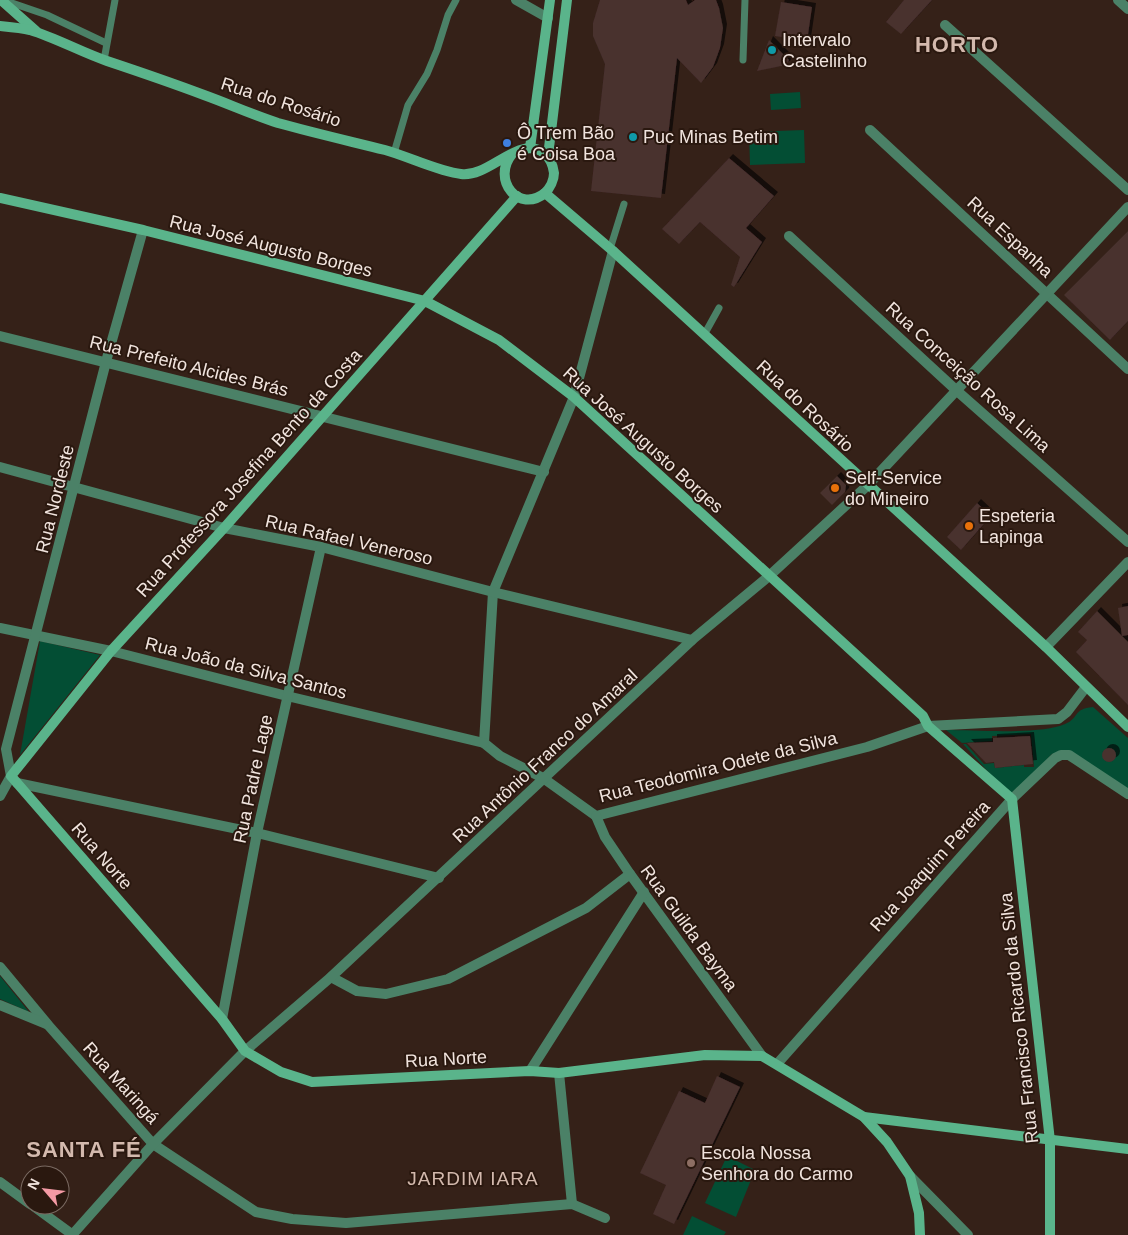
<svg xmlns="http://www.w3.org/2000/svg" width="1128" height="1235" viewBox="0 0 1128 1235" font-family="Arial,sans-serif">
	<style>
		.green { fill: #034e34 }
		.building { fill: #48302f; filter: url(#shadow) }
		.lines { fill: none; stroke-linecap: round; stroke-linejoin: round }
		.lane { stroke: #4b8167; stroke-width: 7 }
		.street { stroke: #4b8167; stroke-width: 10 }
		.secondary { stroke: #5ab48b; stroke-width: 10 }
		.culture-dot { fill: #0f9aa8; stroke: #2a180f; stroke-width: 2 }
		.shop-dot { fill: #3f7fe0; stroke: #2a180f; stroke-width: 2 }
		.food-dot { fill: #e8710a; stroke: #2a180f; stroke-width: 2 }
		.education-dot { fill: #8d6e63; stroke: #2a180f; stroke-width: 2 }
		.labels { text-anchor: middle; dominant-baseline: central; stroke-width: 4; stroke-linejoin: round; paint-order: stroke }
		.poi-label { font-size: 18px; fill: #f1e4de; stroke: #2a180f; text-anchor: start }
		.street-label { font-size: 18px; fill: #f1e4de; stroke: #2a180f }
		.neighbourhood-label { font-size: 19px; letter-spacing: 1px; fill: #d3b9ad; stroke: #2a180f }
		.district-label { font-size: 22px; font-weight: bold; letter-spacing: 1px; fill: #d3b9ad; stroke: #2a180f }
	</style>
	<defs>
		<filter id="shadow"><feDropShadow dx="4" dy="-4" stdDeviation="0" flood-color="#0009"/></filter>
	</defs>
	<rect width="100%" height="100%" fill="#352118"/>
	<g class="green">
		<polygon points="800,92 801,108 771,110 770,94"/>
		<polygon points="804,130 805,163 750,165 749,132"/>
		<polygon points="40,641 100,655 20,755"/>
		<path d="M1093,707L1128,738V789L1066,751L1052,754L1011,797L963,744H966L984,764L994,763L995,768L1024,765V767H1034L1031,734L992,736V741L962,743L946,730C976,730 1040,735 1065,724C1080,718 1072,709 1093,707Z"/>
		<polygon points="0,976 29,1012 0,999"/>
		<polygon points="727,1156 755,1170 736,1217 705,1203"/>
		<polygon points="692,1216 726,1232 724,1235 683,1235"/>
	</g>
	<g class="building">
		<polygon points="600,0 686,0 688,5 695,0 716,0 719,8 723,28 720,48 713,67 701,83 677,58 661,198 591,191 605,64 593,36 593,23"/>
		<polygon points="904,0 932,0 901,34 886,22"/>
		<polygon points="781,2 812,7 807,41 775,36"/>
		<polygon points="769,40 789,60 786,65 757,71"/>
		<polygon points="729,158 774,196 746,228 762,242 734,287 731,285 740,257 700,222 679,244 662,229"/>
		<polygon points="1128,231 1128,321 1110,340 1064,295"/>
		<polygon points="837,476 846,485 845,492 832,505 820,493"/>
		<polygon points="977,503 991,516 961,550 947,537"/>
		<polygon points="1128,606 1128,635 1122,636 1118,608"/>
		<polygon points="1097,611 1128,642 1128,705 1076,652 1087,640 1078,632"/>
		<polygon points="1030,736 1033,764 995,768 994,762 986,763 967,743 993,742 993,738"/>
		<circle cx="1109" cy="755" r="7"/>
		<polygon points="717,1076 740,1087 674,1224 653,1214 666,1185 640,1173 679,1091 705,1103"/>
	</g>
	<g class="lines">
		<g class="lane">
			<polyline points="3,0 47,15 106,43"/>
			<polyline points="104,60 115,0"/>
			<polyline points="743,60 745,0"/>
			<polyline points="394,153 408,105 427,74 437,50 448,15 456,0"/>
			<polyline points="610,249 624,204"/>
			<polyline points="704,335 719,308"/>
		</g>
		<g class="street">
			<polyline points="516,0 548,18"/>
			<polyline points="1118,0 1128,9"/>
			<polyline points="945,25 1128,190"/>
			<polyline points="870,130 1128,369"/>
			<polyline points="789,236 956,390 1128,542"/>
			<polyline points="613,251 574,397 493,592 484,743 500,756 543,778 596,816 867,747 928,726 1058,719 1067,712 1086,687"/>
			<polyline points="0,336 544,472"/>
			<polyline points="0,467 224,528 321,547 493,592 692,640"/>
			<polyline points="0,628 111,651 287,696 484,743"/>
			<polyline points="1046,647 1128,562"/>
			<polyline points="17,783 257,833 439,878"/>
			<polyline points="0,796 11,776 6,749 107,358 143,230"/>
			<polyline points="596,816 605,837 630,874 762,1056"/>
			<polyline points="0,967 49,1026 153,1144 256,1212 292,1219 346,1223 572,1204 605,1218"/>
			<polyline points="331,977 357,991 386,994 448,979 586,908 630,874"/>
			<polyline points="0,1005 46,1024"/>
			<polyline points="222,1019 257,833 321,547"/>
			<polyline points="777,1064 1012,799 1055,758 1061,755 1069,755 1128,794"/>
			<polyline points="530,1071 644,892"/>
			<polyline points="559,1073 572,1204"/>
			<polyline points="910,1176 968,1235"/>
			<polyline points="0,1182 30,1204"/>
			<polyline points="32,1205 73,1235"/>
			<polyline points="72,1235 153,1144 245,1051 331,977 692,640 768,577 868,485 1128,207"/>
		</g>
		<g class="secondary">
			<polyline points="1,0 36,31"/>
			<path d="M0,26C10,27 21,28 30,30C56,38 81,52 107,61C140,72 172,83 204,95C229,104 253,115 278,123C314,133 349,141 385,150C407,156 440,172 461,174C489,178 519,134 544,153C550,158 553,165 554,173C554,180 550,188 545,193C519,214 491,180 512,154"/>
			<polyline points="530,148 550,0"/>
			<polyline points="548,156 567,0"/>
			<polyline points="545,193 613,251 1046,647 1128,727"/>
			<polyline points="517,196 224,528 111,651 11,776 222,1019 245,1051 281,1072 312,1082 530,1071 559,1073 705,1055 762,1056 864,1117 887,1142 910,1176 919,1213 920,1235"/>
			<polyline points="0,198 143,230 425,301 499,340 574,397 923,716 928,726 1012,799 1050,1141 1050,1235"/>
			<polyline points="864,1117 1128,1149"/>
		</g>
	</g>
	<g class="culture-dot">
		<circle cx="772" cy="50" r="5"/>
		<circle cx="633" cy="137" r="5"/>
	</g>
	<circle class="shop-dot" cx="507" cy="143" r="5"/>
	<g class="food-dot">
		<circle cx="835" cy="488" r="5"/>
		<circle cx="969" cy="526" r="5"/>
	</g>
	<circle class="education-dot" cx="691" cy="1163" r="5"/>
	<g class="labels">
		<g class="poi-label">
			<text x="782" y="40">Intervalo<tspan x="782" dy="21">Castelinho</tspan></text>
			<text x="517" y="133">Ô Trem Bão<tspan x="517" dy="21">é Coisa Boa</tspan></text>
			<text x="643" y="137">Puc Minas Betim</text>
			<text x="845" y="478">Self-Service<tspan x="845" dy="21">do Mineiro</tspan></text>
			<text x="979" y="516">Espeteria<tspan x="979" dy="21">Lapinga</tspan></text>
			<text x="701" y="1153">Escola Nossa<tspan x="701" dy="21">Senhora do Carmo</tspan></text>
		</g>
		<g class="street-label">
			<text transform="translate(281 102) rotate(18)">Rua do Rosário</text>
			<text transform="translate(1010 237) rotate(43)">Rua Espanha</text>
			<text transform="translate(271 246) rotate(14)">Rua José Augusto Borges</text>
			<text transform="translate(189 366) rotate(14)">Rua Prefeito Alcides Brás</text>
			<text transform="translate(968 377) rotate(42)">Rua Conceição Rosa Lima</text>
			<text transform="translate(805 406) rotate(43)">Rua do Rosário</text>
			<text transform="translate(643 440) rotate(42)">Rua José Augusto Borges</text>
			<text transform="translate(249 473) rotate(-48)">Rua Professora Josefina Bento da Costa</text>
			<text transform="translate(55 499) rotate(-76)">Rua Nordeste</text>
			<text transform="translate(349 540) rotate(13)">Rua Rafael Veneroso</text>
			<text transform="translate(246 668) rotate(14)">Rua João da Silva Santos</text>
			<text transform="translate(545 756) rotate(-43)">Rua Antônio Franco do Amaral</text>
			<text transform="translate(718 767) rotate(-14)">Rua Teodomira Odete da Silva</text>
			<text transform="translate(253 779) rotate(-78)">Rua Padre Lage</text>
			<text transform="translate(102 856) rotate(49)">Rua Norte</text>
			<text transform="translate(930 866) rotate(-48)">Rua Joaquim Pereira</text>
			<text transform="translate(689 928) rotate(54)">Rua Guilda Bayma</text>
			<text transform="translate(1019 1018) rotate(-96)">Rua Francisco Ricardo da Silva</text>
			<text transform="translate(446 1059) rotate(-3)">Rua Norte</text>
			<text transform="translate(121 1083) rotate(48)">Rua Maringá</text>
		</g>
		<g class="neighbourhood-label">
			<text x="473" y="1178">JARDIM IARA</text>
		</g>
		<g class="district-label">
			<text x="957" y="44">HORTO</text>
			<text x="84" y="1149">SANTA FÉ</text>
		</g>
	</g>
	<g transform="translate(45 1190) rotate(298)"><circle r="24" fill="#2a180f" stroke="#7a6a62"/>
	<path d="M0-4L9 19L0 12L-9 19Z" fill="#f49aa5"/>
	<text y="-8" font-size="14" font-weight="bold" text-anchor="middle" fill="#f1e4de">N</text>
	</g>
</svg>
